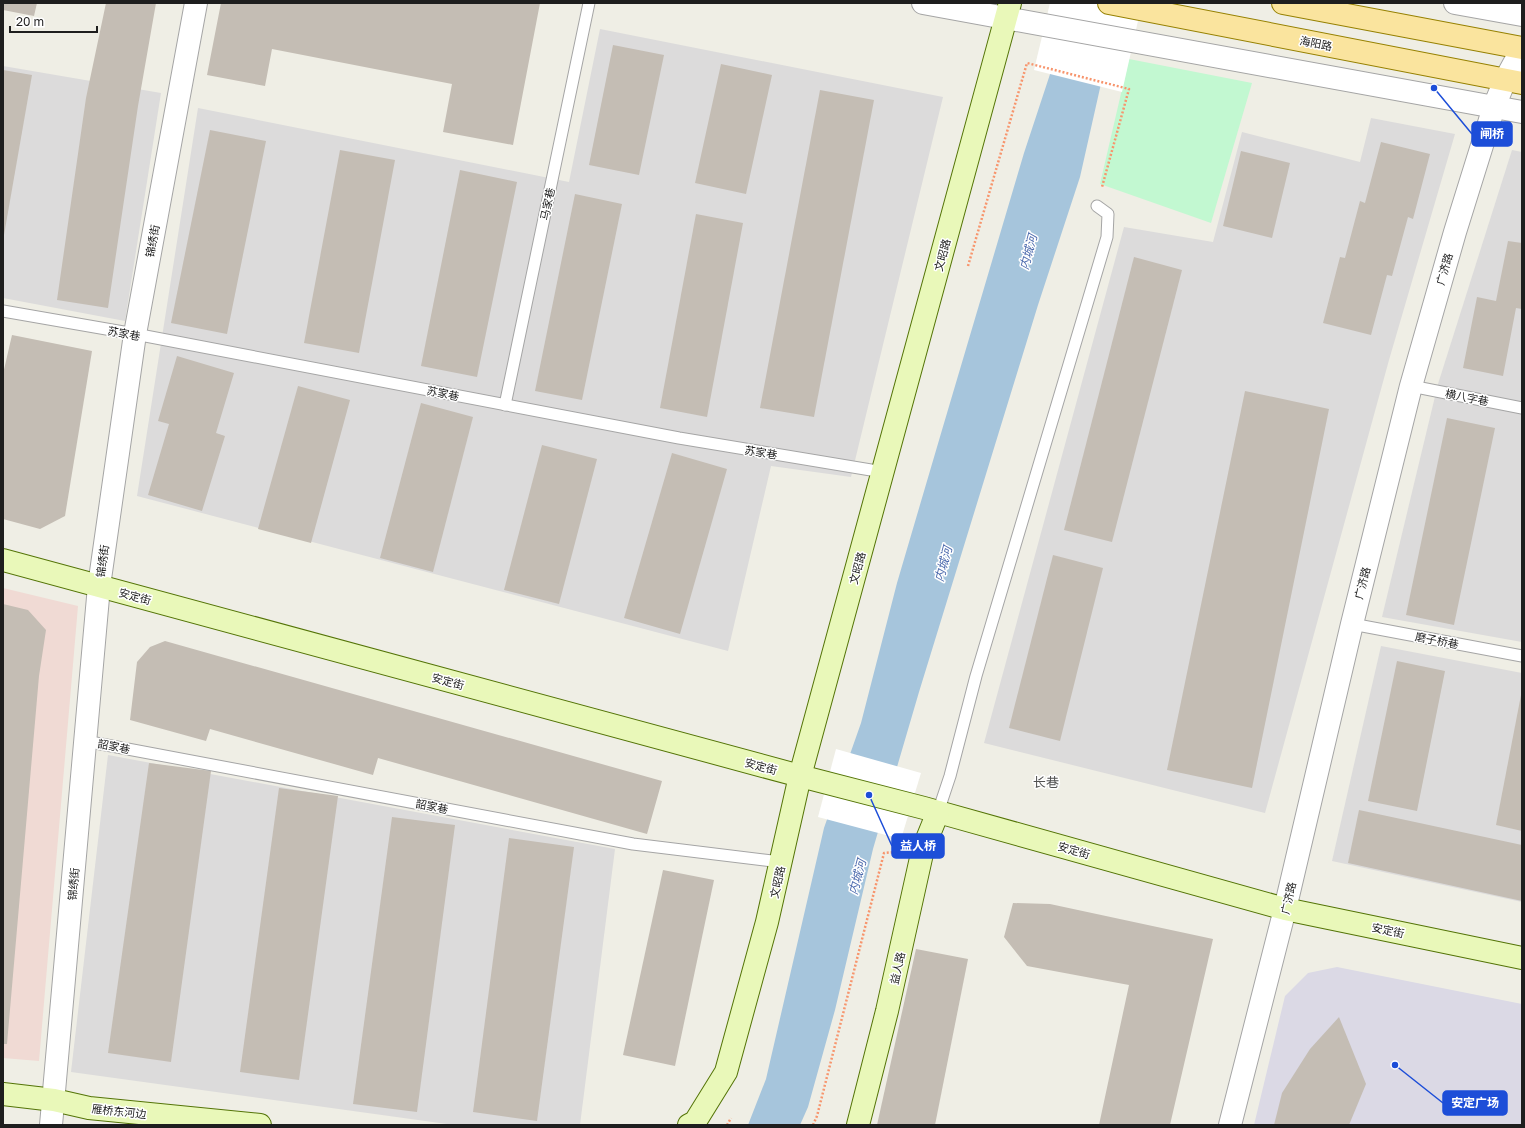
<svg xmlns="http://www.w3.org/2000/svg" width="1525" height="1128" viewBox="0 0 1525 1128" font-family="'Golos Text','Noto Sans SC',sans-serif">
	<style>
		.residential { fill: #dcdbdb }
		.commercial { fill: #f0dad4 }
		.park { fill: #c2f8d1 }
		.plaza { fill: #dbd9e5 }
		.water { fill: #a6c5dc }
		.pier { fill: #fff }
		.building { fill: #c4bdb4 }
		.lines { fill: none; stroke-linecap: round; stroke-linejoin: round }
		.lane-casing { stroke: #a5a5a5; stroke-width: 13 }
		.street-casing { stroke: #a5a5a5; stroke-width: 24 }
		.secondary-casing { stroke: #547407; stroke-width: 24 }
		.primary-casing { stroke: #968102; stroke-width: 24 }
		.path { stroke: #f7956d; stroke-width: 2.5; stroke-dasharray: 2 2; stroke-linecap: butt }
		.lane { stroke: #fff; stroke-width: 11 }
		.street { stroke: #fff; stroke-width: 22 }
		.secondary { stroke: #e9f8b9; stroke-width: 22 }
		.primary { stroke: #fae49e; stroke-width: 22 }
		.labels { text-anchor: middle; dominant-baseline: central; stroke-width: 3; stroke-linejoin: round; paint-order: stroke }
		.street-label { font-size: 11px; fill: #1e1e1e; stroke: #fff }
		.water-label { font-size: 12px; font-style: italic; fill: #4c6aad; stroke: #fff }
		.quarter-label { font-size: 13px; fill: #515151; stroke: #fff }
		.leader { fill: none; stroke: #1d4ed8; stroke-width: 1.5 }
		.callout-dot { fill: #1d4ed8; stroke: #fff; stroke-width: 1.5 }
		.callout { fill: #1d4ed8; stroke: #1d4ed8; stroke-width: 1.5 }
		.callout-label { font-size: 12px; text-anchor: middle; font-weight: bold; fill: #fff }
	</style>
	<rect width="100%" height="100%" fill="#efeee5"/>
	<g class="residential">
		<polygon points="600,29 943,97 851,477 771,466 728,651 137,496 198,108 569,182"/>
		<polygon points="3,66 161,93 125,321 3,298"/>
		<polygon points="1371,118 1455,134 1389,360 1265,813 984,743 1124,227 1213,242 1242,132 1360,162"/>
		<polygon points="1512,150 1522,152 1522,642 1382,617 1438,384"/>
		<polygon points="1381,646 1522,673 1522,902 1332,861"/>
		<polygon points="108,755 615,849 580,1125 454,1125 71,1072"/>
	</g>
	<polygon class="commercial" points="3,588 78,606 39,1061 3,1058"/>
	<polygon class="park" points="1129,59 1252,83 1211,223 1100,184"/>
	<polygon class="plaza" points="1337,967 1522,1004 1522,1125 1254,1125 1285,996 1308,973"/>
	<polygon class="water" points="1057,53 1107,57 1080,177 1038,305 919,692 873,849 835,1010 808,1107 800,1125 748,1125 766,1079 824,828 861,723 897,583 942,430 1024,153"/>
	<g class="pier">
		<polygon points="1050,3 1142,3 1122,92 1034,70"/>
		<polygon points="836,749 921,773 901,839 818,817"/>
	</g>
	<g class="building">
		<polygon points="3,3 37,3 34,16 3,10"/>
		<polygon points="106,3 156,3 138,106 108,308 57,300 86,98"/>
		<polygon points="221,3 540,3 513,145 443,132 452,84 272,49 265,86 207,75"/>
		<polygon points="613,45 664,55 639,175 589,165"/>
		<polygon points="721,64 772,75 746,194 695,183"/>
		<polygon points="3,70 32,75 4,235 3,235"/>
		<polygon points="820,90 874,100 814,417 760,408"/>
		<polygon points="210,130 266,141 227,334 171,323"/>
		<polygon points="1381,142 1430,154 1413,219 1408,217 1392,276 1387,275 1371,335 1323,323 1340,257 1345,258 1360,201 1365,203"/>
		<polygon points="340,150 395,160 359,353 304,343"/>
		<polygon points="1241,151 1290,163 1272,238 1223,226"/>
		<polygon points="460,170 517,182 477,377 421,366"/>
		<polygon points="575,194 622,204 582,400 535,391"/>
		<polygon points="696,214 743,223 707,417 660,408"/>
		<polygon points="1508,241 1522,243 1522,309 1516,308 1503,376 1463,368 1477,297 1496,301"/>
		<polygon points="1134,257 1182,270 1112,542 1064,530"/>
		<polygon points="12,335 92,351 65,516 40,529 3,519 3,374"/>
		<polygon points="177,356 234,373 216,433 225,436 202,511 148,495 169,424 158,421"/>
		<polygon points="298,386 350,400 311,543 258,529"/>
		<polygon points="1245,391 1329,409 1252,788 1167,770"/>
		<polygon points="421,403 473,417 433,572 380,558"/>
		<polygon points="1447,418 1495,428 1454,625 1406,615"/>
		<polygon points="542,445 597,459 559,604 504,590"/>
		<polygon points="672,453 727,469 680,634 624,618"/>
		<polygon points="1053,555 1103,568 1060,741 1009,728"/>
		<polygon points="3,604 28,610 46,630 39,676 7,1044 3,1044"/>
		<polygon points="165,641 662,781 647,834 378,758 373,775 210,729 206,741 130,720 137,662 150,647"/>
		<polygon points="1397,661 1445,671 1417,811 1368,801"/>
		<polygon points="1521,695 1522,695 1522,831 1496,825"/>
		<polygon points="149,763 211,771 171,1062 108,1053"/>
		<polygon points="279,788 338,796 299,1080 240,1072"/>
		<polygon points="1359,810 1522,845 1522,901 1348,863"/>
		<polygon points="392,817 455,825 417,1112 353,1104"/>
		<polygon points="509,838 574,847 537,1121 473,1112"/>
		<polygon points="663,870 714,880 675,1066 623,1055"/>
		<polygon points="1013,903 1050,904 1213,939 1170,1125 1099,1125 1129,985 1027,966 1004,937"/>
		<polygon points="916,949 968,959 935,1125 877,1125"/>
		<polygon points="1339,1017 1366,1084 1349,1125 1274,1125 1282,1093 1310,1049"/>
	</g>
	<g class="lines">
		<defs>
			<g id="lane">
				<polyline points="3,311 135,334 679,438 883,472"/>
				<polyline points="1411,386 1522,408"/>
				<polyline points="505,405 589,3"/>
				<polyline points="1352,624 1522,656"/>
				<polyline points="85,741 633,844 781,862"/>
				<polyline points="938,812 950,776 976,676 1107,237 1108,214 1097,206"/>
			</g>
			<g id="street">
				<polyline points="923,3 1522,112"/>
				<polyline points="1455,3 1522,15"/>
				<polyline points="51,1125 99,586 135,334 196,3"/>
				<polyline points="1230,1125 1285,909 1352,624 1411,386 1455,232 1494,107 1505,80 1522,49"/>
			</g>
			<g id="secondary">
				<polyline points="3,560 800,776 924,808 1285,909 1522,958"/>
				<polyline points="3,1094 54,1100 89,1108 260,1125"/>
				<polyline points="689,1125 695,1122 726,1072 767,922 800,776 1010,3"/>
				<polyline points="858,1125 887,1011 923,849 938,812"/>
			</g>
			<g id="primary">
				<polyline points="1109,3 1522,83"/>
				<polyline points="1283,3 1522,48"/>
			</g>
		</defs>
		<use href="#lane" class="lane-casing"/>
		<use href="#street" class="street-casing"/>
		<use href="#secondary" class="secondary-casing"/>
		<use href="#primary" class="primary-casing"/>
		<g class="path">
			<polyline points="968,266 1027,63 1129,89 1102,187"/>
			<polyline points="727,1125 731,1118"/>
			<polyline points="813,1125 817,1116 884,853 896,852"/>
		</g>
		<use href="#lane" class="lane"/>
		<use href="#street" class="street"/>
		<use href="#secondary" class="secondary"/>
		<use href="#primary" class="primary"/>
	</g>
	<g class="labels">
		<g class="street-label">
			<text transform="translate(1316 43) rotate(11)">海阳路</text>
			<text transform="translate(547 204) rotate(-78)">马家巷</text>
			<text transform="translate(152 241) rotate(-80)">锦绣街</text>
			<text transform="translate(942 255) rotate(-75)">文昭路</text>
			<text transform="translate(1444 269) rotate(-74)">广济路</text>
			<text transform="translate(124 333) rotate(10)">苏家巷</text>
			<text transform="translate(443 393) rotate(11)">苏家巷</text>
			<text transform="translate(1467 397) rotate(11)">横八字巷</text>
			<text transform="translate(761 452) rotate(9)">苏家巷</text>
			<text transform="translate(102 561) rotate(-82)">锦绣街</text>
			<text transform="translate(857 568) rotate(-75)">文昭路</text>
			<text transform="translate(1362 583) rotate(-76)">广济路</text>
			<text transform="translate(135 596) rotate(15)">安定街</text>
			<text transform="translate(1437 640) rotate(11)">磨子桥巷</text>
			<text transform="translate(448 681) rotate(15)">安定街</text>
			<text transform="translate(114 746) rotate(11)">韶家巷</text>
			<text transform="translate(761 766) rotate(15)">安定街</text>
			<text transform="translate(432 806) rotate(11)">韶家巷</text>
			<text transform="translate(1074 850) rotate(16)">安定街</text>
			<text transform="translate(777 882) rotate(-77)">文昭路</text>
			<text transform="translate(73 884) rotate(-85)">锦绣街</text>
			<text transform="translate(1288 898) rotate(-77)">广济路</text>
			<text transform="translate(1388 930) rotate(12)">安定街</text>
			<text transform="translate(897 968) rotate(-77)">益人路</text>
			<text transform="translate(119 1111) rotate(6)">雁桥东河边</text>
		</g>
		<g class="water-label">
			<text transform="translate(1028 252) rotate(-75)">内城河</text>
			<text transform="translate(943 564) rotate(-75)">内城河</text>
			<text transform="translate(857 877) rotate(-75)">内城河</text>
		</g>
		<g class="quarter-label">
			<text x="1046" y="782">长巷</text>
		</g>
	</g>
	<path class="leader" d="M1434 88L1472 134M869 795L892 846M1395 1065L1443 1103"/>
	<g class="callout-dot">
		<circle cx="1434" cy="88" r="4"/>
		<circle cx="869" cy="795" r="4"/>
		<circle cx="1395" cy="1065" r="4"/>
	</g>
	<g class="callout">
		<rect x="1472" y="122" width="40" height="24" rx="4"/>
		<rect x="892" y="834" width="52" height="24" rx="4"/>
		<rect x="1443" y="1091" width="64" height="24" rx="4"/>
	</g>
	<g class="callout-label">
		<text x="1492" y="138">闸桥</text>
		<text x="918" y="850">益人桥</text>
		<text x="1475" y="1107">安定广场</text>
	</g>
	<rect width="1525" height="1128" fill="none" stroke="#1e1e1e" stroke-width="8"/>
	<path d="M10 26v6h87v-6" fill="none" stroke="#1e1e1e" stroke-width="2"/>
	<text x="16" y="26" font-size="12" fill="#1e1e1e" stroke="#ffffff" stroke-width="3" paint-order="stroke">20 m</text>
</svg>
